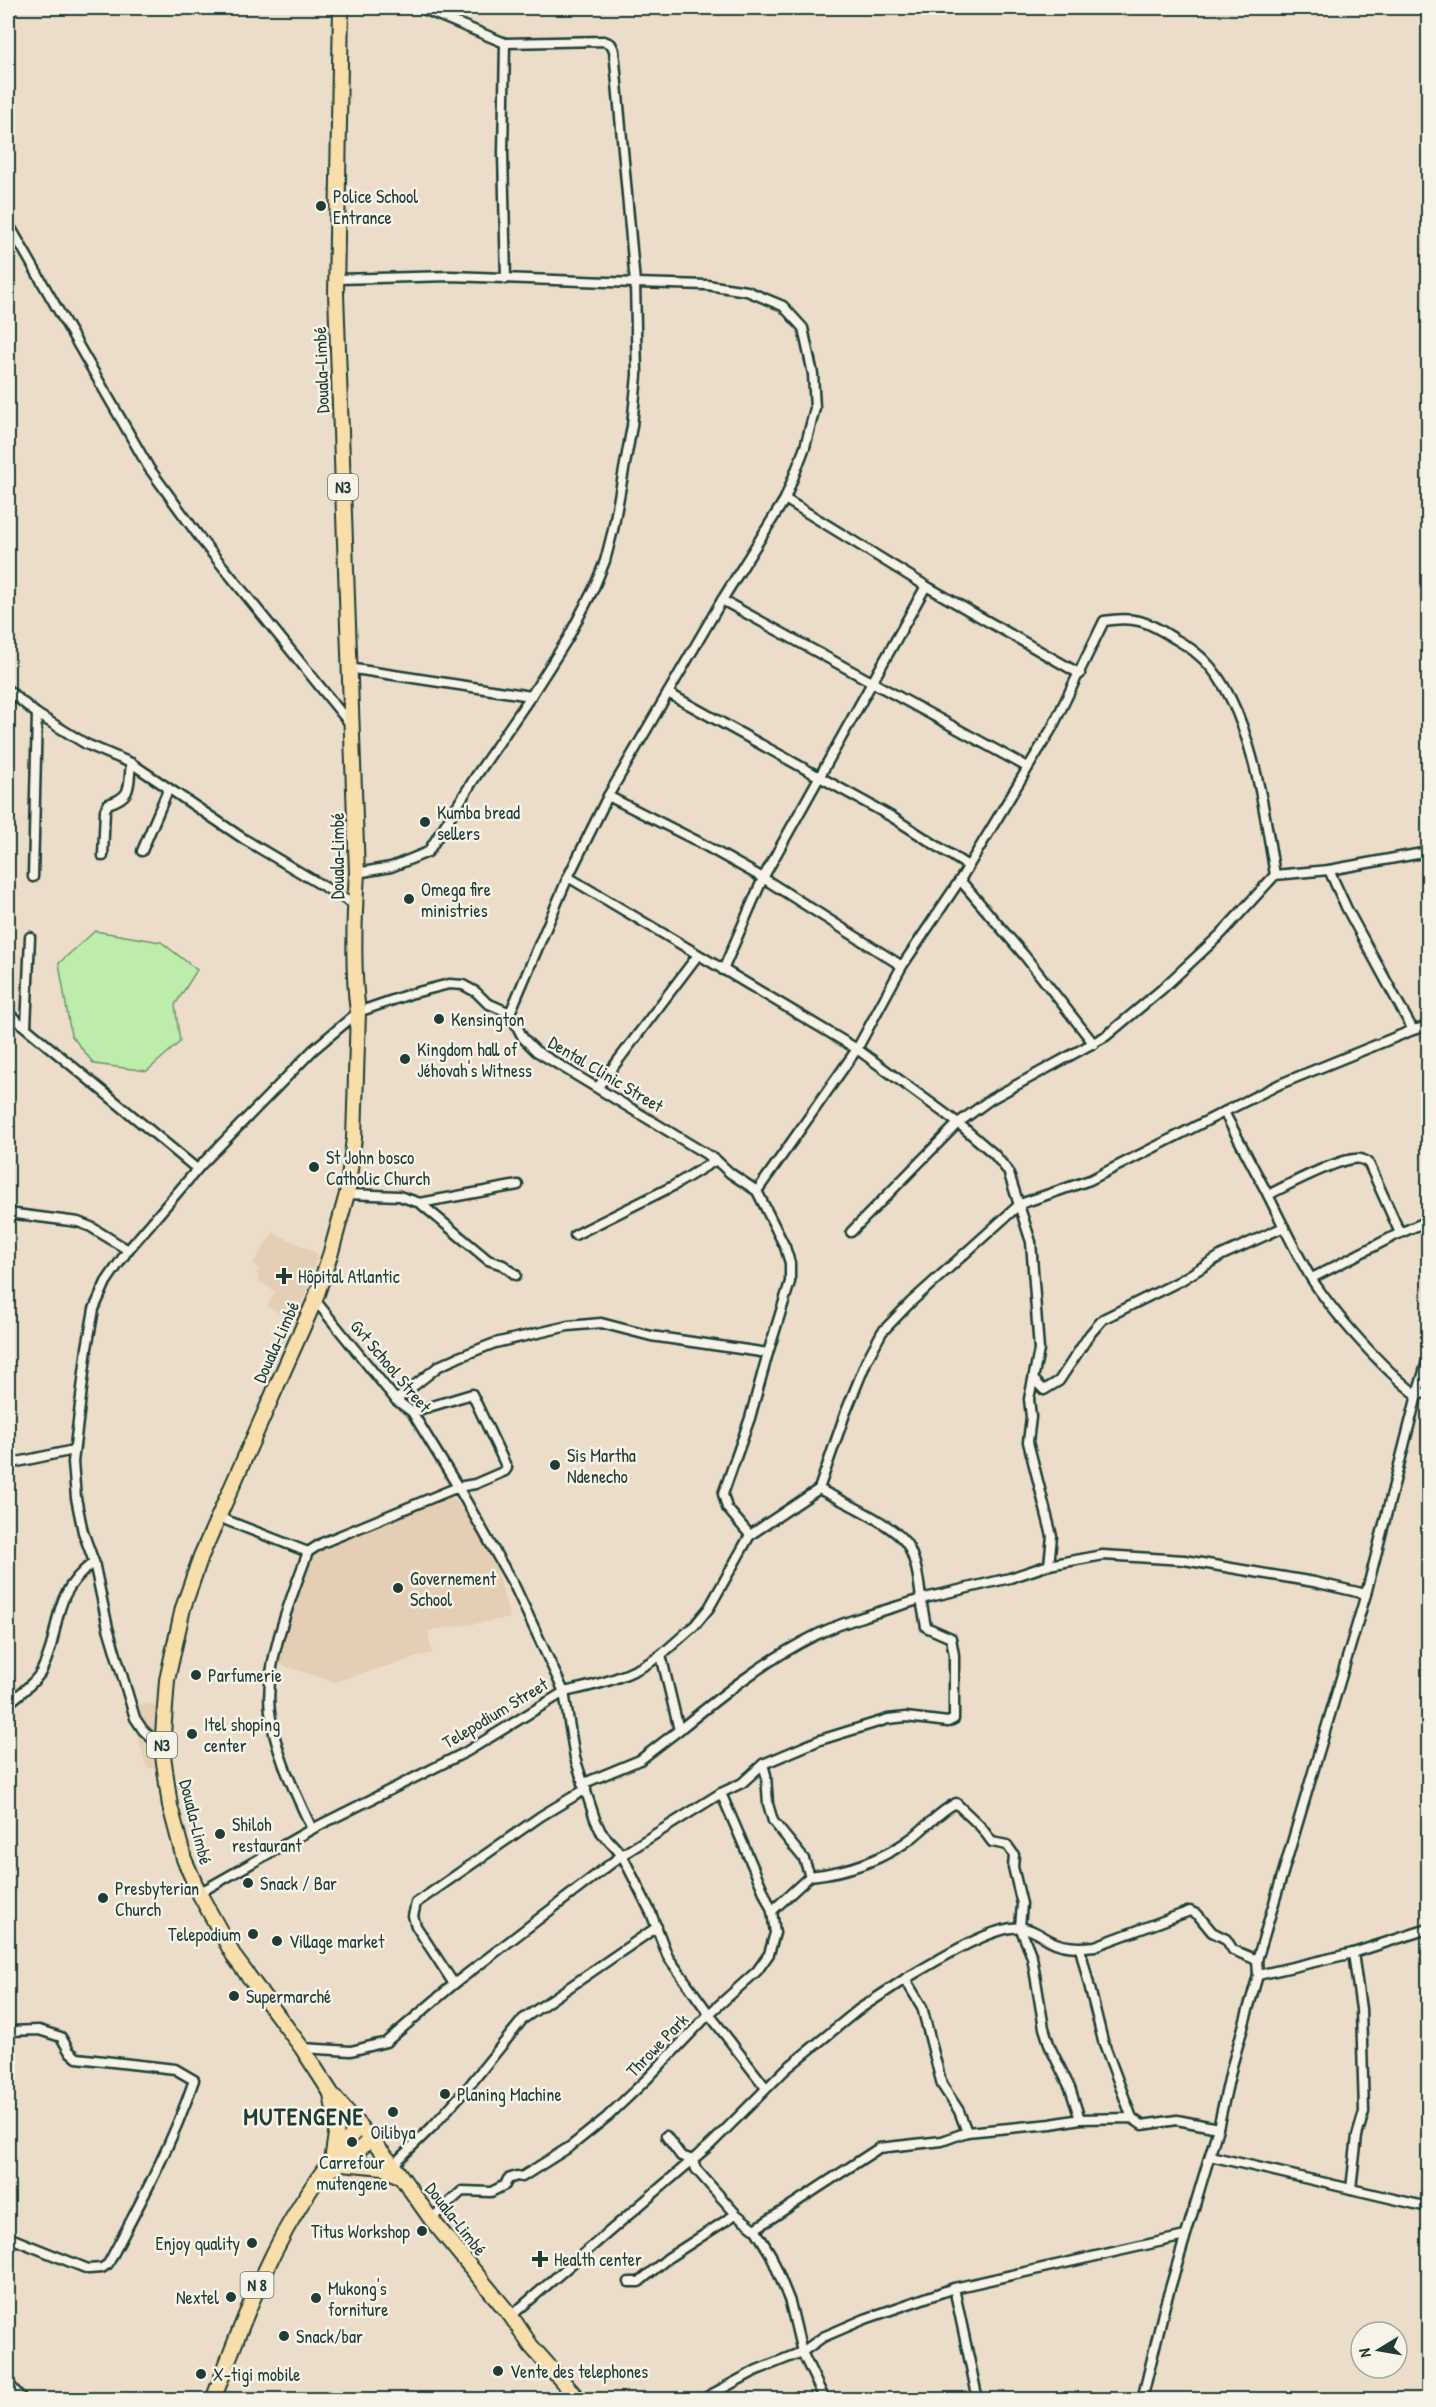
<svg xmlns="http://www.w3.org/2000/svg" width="1436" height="2407" viewBox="0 0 1436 2407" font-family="'Patrick Hand',sans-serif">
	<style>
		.built { fill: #e4ceb5 }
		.green { fill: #beecaa; stroke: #6e946f; stroke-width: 1.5 }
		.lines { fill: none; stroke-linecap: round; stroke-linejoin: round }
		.minor-casing { stroke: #1f3d34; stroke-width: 13 }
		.trunk-casing { stroke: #1f3d34; stroke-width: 18 }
		.minor { stroke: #f7f3e8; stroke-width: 8 }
		.trunk { stroke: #f8deab; stroke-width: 14 }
		.poi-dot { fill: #1f3d34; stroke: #f7f3e8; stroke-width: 2 }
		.labels { text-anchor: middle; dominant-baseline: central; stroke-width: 5; stroke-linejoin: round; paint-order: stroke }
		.shield { fill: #f7f3e8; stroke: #60746a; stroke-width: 1.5 }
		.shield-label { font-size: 16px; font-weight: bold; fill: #1f3d34 }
		.poi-label { font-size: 18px; fill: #1f3d34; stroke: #f7f3e8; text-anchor: start }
		.street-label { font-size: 18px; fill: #1f3d34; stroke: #f7f3e8 }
		.district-label { font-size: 24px; font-weight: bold; letter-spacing: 1.5px; fill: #1f3d34; stroke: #f7f3e8 }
	</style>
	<rect width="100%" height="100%" fill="#ecddca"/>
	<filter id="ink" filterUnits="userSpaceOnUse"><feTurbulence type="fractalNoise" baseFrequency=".0167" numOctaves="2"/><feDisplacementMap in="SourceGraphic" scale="12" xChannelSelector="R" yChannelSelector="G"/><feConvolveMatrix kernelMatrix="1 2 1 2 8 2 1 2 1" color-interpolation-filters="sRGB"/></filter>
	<g filter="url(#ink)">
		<g class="built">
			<polygon points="273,1232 318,1254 304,1298 292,1320 267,1306 275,1292 257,1279 259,1276 256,1275 259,1269 253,1264"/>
			<polygon points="449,1494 466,1511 496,1569 510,1618 428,1631 432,1653 334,1682 276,1663 288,1606 307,1554"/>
			<polygon points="128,1704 155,1704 155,1768 147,1768"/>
		</g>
		<polygon class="green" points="95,931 161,942 197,970 175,1005 180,1042 147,1071 94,1064 71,1035 59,963"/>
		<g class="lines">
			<defs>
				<g id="minor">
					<polyline points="8,16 12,8"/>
					<polyline points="505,43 503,153 506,279"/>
					<polyline points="8,223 149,468 203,542 351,725"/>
					<polyline points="338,279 451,276 635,283 614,50 611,44 604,41 505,43 421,8"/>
					<polyline points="785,499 926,586 1080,674"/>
					<polyline points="722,600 1027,767"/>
					<polyline points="348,668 531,696"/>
					<polyline points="8,690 37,714 86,744 131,763 244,839 355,905"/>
					<polyline points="668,693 892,817 968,866"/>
					<polyline points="608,796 695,840 763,878 902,966"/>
					<polyline points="142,851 168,790"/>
					<path d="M103,856L105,810L108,804C133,796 128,787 131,763"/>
					<path d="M1329,870L1347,909L1413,1030L1280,1084L1224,1112L1268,1195C1286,1186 1344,1155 1361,1159C1364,1160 1367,1162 1369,1164L1400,1233L1428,1221"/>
					<polyline points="357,873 391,867 428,852 476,776 531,696 568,638 593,590 605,561 613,530 632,426 637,375 635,283 707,285 747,291 783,306 803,328 813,374 815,408 805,447 785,499 722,600 608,796 568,877"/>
					<polyline points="33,877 37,714"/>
					<polyline points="960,880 1024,955 1094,1044"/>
					<polyline points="723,970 763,878 926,586"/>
					<polyline points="8,1013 197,1169"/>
					<polyline points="510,1013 568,877 857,1049 757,1191"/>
					<polyline points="26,1027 30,937"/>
					<polyline points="1413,1030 1428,1026"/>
					<polyline points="598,1087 698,955"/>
					<polyline points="347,1194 399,1196 420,1203 518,1185"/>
					<path d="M1268,1195C1282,1223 1295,1251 1311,1278C1334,1314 1383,1369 1417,1395L1428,1392"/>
					<polyline points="420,1203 488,1260 503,1265 516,1275"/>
					<polyline points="8,1213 78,1222 91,1227 128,1250"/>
					<path d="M851,1232L958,1123L857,1049L902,966L960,880L1052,728L1104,621C1134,616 1147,621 1172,637C1180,642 1188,646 1195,652C1250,694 1264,811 1275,875"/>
					<polyline points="575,1235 673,1186 716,1160 730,1173 757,1191 785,1247 790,1263 790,1282 768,1353"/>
					<polyline points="1312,1278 1400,1233"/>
					<polyline points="315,1300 396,1400 412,1412 458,1487 475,1484 505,1471 507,1468 472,1394 412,1412"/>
					<polyline points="1034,1380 1044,1390 1059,1381 1090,1334 1103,1319 1180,1281 1222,1255 1284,1227"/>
					<polyline points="396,1400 439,1366 459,1357 495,1343 568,1326 601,1323 651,1336 768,1353 750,1418 723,1494 727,1508 750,1535 709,1608 695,1625 661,1655"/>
					<polyline points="8,1464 74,1450"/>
					<polyline points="819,1489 845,1414 867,1360 882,1332 911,1302 1020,1204 1090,1180 1224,1112"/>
					<path d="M218,1517L308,1552L322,1543L458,1487L515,1587L564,1692C598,1685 632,1676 661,1655L679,1730C722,1695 767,1659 816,1635C849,1619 887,1610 921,1599L926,1627L951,1638L954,1655V1719L948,1722L906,1717L888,1719L820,1740L763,1764L742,1783L721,1793L622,1855L651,1913L668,1957L709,2014L647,2079L607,2117L571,2146L522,2177L517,2176L508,2179L505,2185L491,2192L462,2191L431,2219"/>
					<path d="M750,1535L819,1489C841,1501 899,1526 909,1548C917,1564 919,1582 921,1599L1010,1578L1049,1565L1052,1536L1028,1442L1031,1417L1029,1399L1039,1350L1031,1242L1008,1171L994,1154L958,1123L991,1099L1106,1036L1161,990L1221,934L1275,875L1329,870L1428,852"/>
					<path d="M308,1552C291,1598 264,1664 270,1712C275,1753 295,1792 312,1829"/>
					<polyline points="1049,1565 1103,1555 1184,1560 1314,1582 1366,1594"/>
					<path d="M8,1704C18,1695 34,1684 41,1672C64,1627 47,1598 94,1562"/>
					<polyline points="162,1748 143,1730 135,1718 108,1628 94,1562 83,1532 76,1498 73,1462 87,1348 94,1309 106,1282 128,1250 201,1165 313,1050 358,1012 410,994 449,984 463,985 476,992 487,1003 510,1013 523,1038 536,1051 716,1160"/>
					<path d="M763,1764L766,1775L768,1804L773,1821L804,1859L810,1876C847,1872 883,1860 913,1837C927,1826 940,1811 956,1803L981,1827L992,1842L1007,1845L1014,1855L1013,1867L1022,1904L1020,1927L1032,1957L1044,2028L1050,2047L1070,2088L1080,2119"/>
					<polyline points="582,1784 640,1760 679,1730"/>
					<polyline points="721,1793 772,1911 775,1933 769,1954 757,1971 709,2014 766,2088"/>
					<polyline points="199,1893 312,1829 466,1752 564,1692 575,1758 595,1819 601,1832 622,1855 454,1984 386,2042 351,2051 302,2048"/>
					<polyline points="772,1911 810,1876"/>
					<polyline points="1080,1948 1103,2041 1132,2118"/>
					<polyline points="1258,1975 1353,1953 1428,1929"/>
					<path d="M905,1979C930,1965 996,1922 1024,1928C1034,1930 1040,1935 1049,1940C1063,1948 1079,1948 1095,1946L1190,1911L1198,1915L1212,1932L1226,1939L1233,1950L1257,1960"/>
					<polyline points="454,1984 416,1926 413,1916 416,1903 541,1816 586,1789"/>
					<path d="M8,2031L39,2030L61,2037L69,2051L77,2058L175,2069L194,2080C172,2145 140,2204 108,2264L102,2268L88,2269L8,2237"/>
					<polyline points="666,2136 681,2156 693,2160 696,2169 710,2185 736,2214 755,2229 771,2255 790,2302 802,2352 825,2400"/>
					<polyline points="1210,2156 1428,2207"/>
					<polyline points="393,2165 432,2127 469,2086 523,2019 657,1927"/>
					<polyline points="1351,2189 1357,2136 1364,2112 1361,2009 1353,1953"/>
					<polyline points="755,2229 879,2148 942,2141 967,2132"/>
					<polyline points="629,2282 639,2282 668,2258 736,2214"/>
					<polyline points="954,2288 978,2400"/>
					<polyline points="511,2316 711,2144 786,2069 858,2010 905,1979 922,2007 942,2085 959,2111 967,2132 1051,2124 1080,2119 1132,2118 1142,2125 1177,2120 1218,2128"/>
					<polyline points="8,2383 23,2400"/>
					<polyline points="701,2400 757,2370 802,2352 823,2337 865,2319 954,2288 1185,2236"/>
					<polyline points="1142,2400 1165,2305 1218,2128 1232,2066 1258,1975 1257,1960 1366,1594 1417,1395 1428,1358"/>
				</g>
				<g id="trunk">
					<path d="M341,8L336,294L357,873C354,918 352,967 358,1012L354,1138L347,1194L331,1252L315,1300L201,1556L183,1608L167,1680L162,1748L170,1806L184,1859L199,1893L235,1958L302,2048L331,2093L393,2165L431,2219L511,2316L531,2346L579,2400"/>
					<polyline points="331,2094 337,2127 333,2154"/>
					<polyline points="342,2163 383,2167 397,2175"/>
					<polyline points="322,2176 357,2152 370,2139"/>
					<path d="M213,2400C242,2324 268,2251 314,2184C330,2162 340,2146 360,2127"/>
				</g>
			</defs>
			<use href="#minor" class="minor-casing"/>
			<use href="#trunk" class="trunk-casing"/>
			<use href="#minor" class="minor"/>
			<use href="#trunk" class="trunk"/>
		</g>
	</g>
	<g class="poi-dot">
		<circle cx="321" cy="206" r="6"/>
		<circle cx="425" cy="822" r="6"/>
		<circle cx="409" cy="899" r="6"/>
		<circle cx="439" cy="1019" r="6"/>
		<circle cx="405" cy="1059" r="6"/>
		<circle cx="314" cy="1167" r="6"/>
		<path d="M281 1267h6v6h6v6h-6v6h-6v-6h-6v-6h6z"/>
		<circle cx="555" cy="1465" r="6"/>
		<circle cx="398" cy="1588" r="6"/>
		<circle cx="196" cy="1675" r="6"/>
		<circle cx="192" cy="1734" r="6"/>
		<circle cx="220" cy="1834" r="6"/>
		<circle cx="248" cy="1883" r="6"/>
		<circle cx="103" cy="1898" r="6"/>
		<circle cx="253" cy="1934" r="6"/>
		<circle cx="277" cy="1941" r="6"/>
		<circle cx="234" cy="1996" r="6"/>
		<circle cx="445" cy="2094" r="6"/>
		<circle cx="393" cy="2112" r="6"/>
		<circle cx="352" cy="2142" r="6"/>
		<circle cx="422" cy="2231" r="6"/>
		<circle cx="252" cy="2243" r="6"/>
		<path d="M537 2250h6v6h6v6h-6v6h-6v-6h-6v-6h6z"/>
		<circle cx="231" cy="2297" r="6"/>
		<circle cx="316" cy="2298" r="6"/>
		<circle cx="284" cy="2336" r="6"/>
		<circle cx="498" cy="2371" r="6"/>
		<circle cx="201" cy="2374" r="6"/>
	</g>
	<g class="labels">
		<g class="shield">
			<rect x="328" y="474" width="30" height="26" rx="4.5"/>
			<rect x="147" y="1732" width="30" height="26" rx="4.5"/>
			<rect x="240.5" y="2272" width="33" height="26" rx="4.5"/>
		</g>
		<g class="shield-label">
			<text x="343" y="487">N3</text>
			<text x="162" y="1745">N3</text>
			<text x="257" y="2285">N 8</text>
		</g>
		<g class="poi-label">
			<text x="333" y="196">Police School<tspan x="333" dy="21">Entrance</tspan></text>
			<text x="437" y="812">Kumba bread<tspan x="437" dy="21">sellers</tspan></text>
			<text x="421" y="889">Omega fire<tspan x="421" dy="21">ministries</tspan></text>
			<text x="451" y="1019">Kensington</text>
			<text x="417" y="1049">Kingdom hall of<tspan x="417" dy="21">Jéhovah's Witness</tspan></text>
			<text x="326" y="1157">St John bosco<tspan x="326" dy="21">Catholic Church</tspan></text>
			<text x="298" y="1276">Hôpital Atlantic</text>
			<text x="567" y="1455">Sis Martha<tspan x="567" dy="21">Ndenecho</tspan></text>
			<text x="410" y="1578">Governement<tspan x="410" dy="21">School</tspan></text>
			<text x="208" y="1675">Parfumerie</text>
			<text x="204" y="1724">Itel shoping<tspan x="204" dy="21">center</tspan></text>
			<text x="232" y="1824">Shiloh<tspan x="232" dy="21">restaurant</tspan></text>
			<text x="260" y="1883">Snack / Bar</text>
			<text x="115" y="1888">Presbyterian<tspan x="115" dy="21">Church</tspan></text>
			<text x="241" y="1934" text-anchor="end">Telepodium</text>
			<text x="289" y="1941">Village market</text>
			<text x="246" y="1996">Supermarché</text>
			<text x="457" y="2094">Planing Machine</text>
			<text x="393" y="2132" text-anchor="middle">Oilibya</text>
			<text x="352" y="2162" text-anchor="middle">Carrefour<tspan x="352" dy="21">mutengene</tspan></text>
			<text x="410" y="2231" text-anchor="end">Titus Workshop</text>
			<text x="240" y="2243" text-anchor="end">Enjoy quality</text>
			<text x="554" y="2259">Health center</text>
			<text x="328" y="2288">Mukong's<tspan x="328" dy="21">forniture</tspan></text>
			<text x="219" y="2297" text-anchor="end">Nextel</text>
			<text x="296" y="2336">Snack/bar</text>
			<text x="510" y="2371">Vente des telephones</text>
			<text x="213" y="2374">X-tigi mobile</text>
		</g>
		<g class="street-label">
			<text transform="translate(321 370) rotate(-92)">Douala-Limbé</text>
			<text transform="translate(337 856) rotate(-90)">Douala-Limbé</text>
			<text transform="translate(606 1074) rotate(31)">Dental Clinic Street</text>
			<text transform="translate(276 1342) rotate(-66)">Douala-Limbé</text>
			<text transform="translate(391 1366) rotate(50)">Gvt School Street</text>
			<text transform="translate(495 1713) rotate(-31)">Telepodium Street</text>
			<text transform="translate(196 1822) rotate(76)">Douala-Limbé</text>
			<text transform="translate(657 2045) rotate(-46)">Throwe Park</text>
			<text transform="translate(456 2219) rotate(52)">Douala-Limbé</text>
		</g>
		<g class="district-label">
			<text x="304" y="2116">MUTENGENE</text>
		</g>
	</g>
	<rect width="1436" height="2407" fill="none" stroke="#f7f3e8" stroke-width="30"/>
	<rect x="15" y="15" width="1406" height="2377" fill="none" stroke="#1f3d34" stroke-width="2" filter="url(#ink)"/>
	<g transform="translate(1379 2350) rotate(259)"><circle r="28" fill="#f7f3e8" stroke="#a1aaa0" stroke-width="1.5"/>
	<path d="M0-4.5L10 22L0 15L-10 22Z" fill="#1f3d34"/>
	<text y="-9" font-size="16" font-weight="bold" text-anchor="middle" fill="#1f3d34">N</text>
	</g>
</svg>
